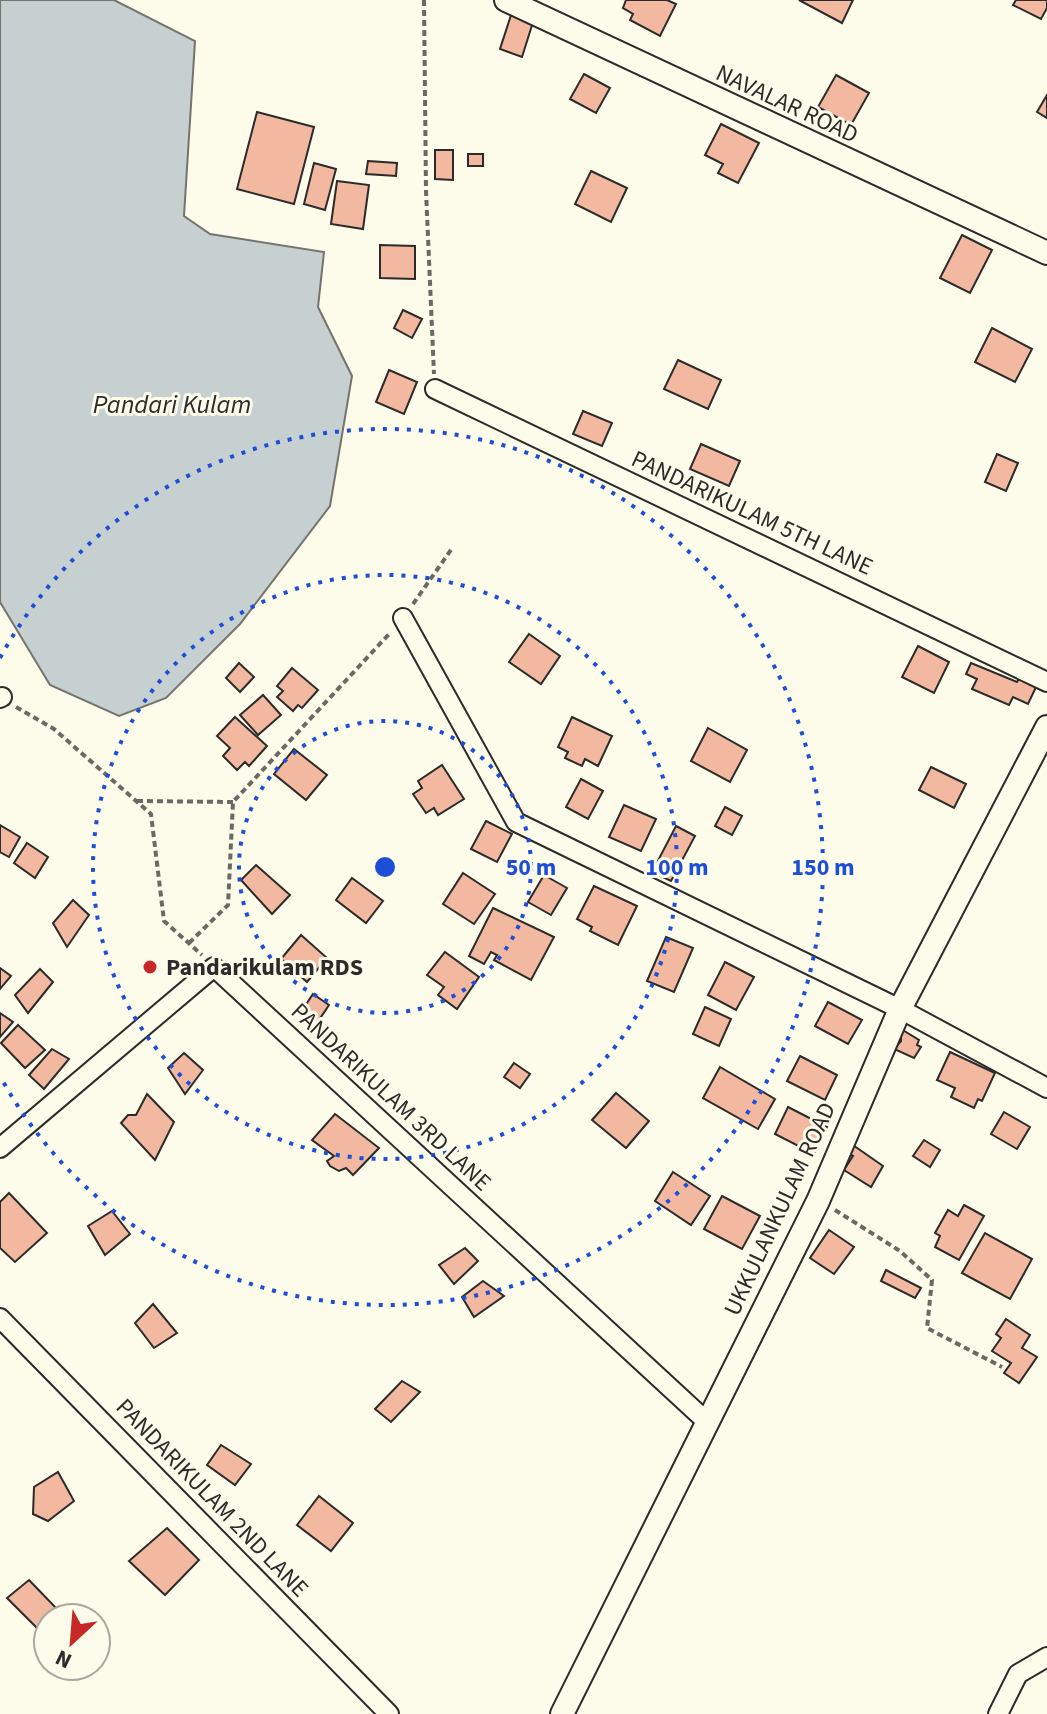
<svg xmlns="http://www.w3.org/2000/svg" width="1047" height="1714" viewBox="0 0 1047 1714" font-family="'Source Sans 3',sans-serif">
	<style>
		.water { fill: #c7d0d0; stroke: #74746e; stroke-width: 2 }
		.building { fill: #f2b8a0; stroke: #2b2b2b; stroke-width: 2 }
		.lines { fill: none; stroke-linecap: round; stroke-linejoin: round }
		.minor-casing { stroke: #2b2b2b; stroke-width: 22 }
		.tertiary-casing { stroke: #2b2b2b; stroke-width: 26 }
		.path { stroke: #6a6964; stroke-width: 4; stroke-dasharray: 6 4; stroke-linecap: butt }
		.minor { stroke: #fdfbea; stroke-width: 18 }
		.tertiary { stroke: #fdfbea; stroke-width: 22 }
		.ring { fill: none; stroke: #1d4ed8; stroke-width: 4; stroke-dasharray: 4 8 }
		.poi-dot { fill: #c62828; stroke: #fdfbea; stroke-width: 3 }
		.labels { text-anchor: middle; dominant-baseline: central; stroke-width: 6; stroke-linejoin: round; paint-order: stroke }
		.street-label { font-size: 24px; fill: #2b2b2b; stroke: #fdfbea }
		.poi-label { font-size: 24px; font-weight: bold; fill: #2b2b2b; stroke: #fdfbea; text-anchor: start }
		.water-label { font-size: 26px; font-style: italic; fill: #2b2b2b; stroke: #fdfbea }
		.centre { fill: #1d4ed8; stroke: #fdfbea; stroke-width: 4 }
		.ring-label { font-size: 24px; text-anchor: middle; font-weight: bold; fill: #1d4ed8; stroke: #fdfbea; stroke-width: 6; stroke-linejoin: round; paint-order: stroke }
	</style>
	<rect width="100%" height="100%" fill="#fdfbea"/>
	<polygon class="water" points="0,0 114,0 195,41 184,216 210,234 324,252 318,307 352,376 330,506 240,624 166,698 119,716 50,685 0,602"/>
	<g class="building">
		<polygon points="626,0 667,0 676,4 660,36 630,20 633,14 623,8"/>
		<polygon points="799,0 853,0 842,23"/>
		<polygon points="1016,0 1047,0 1047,8 1041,19 1013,5"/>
		<polygon points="512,12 534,19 522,57 500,49"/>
		<polygon points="584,74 610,88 596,113 570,99"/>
		<polygon points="836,75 869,93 851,125 818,107"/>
		<polygon points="1047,95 1047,118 1037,112"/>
		<polygon points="257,112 314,127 294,204 237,189"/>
		<polygon points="721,124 759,143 738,183 718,173 723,164 705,155"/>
		<polygon points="435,150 453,150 453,180 435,179"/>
		<rect x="468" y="154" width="15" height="12"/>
		<polygon points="368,161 397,163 396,176 366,174"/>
		<polygon points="314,163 336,169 325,210 304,204"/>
		<polygon points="591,171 627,188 611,222 575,204"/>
		<polygon points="337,181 369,185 363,229 331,224"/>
		<polygon points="962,235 992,250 970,293 940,278"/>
		<polygon points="380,245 415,246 415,279 380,278"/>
		<polygon points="403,310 422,319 412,338 394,328"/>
		<polygon points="992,328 1032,349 1015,382 975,362"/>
		<polygon points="678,360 721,380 708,409 664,389"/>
		<polygon points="389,370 417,382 404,414 376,402"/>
		<polygon points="583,411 612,423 602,446 573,434"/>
		<polygon points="701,444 740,461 729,486 690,469"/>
		<polygon points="997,454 1018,463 1006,491 985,482"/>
		<polygon points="529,634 560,656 541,684 509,662"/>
		<polygon points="918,646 949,662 934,693 902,677"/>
		<polygon points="239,663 254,677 240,692 226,678"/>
		<polygon points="971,663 1017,682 1020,677 1037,685 1028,704 1013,697 1009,705 972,689 977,679 966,674"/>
		<polygon points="292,668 318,690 302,708 298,705 293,711 277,697 283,691 277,686"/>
		<polygon points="263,695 281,715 258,735 240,715"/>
		<polygon points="235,717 267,746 249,766 245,762 237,770 223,756 230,748 217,736"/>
		<polygon points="572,717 612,736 598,766 585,759 582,766 565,758 568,752 558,747"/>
		<polygon points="708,728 747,750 730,782 691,761"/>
		<polygon points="294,749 327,775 306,800 274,774"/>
		<polygon points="442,765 464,799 438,815 434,808 426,813 413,794 422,788 418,781"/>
		<polygon points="931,767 966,784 954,808 919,790"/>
		<polygon points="581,779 603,791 588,819 566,807"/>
		<polygon points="624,805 656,819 641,851 609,837"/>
		<polygon points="725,807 742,816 732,835 715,826"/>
		<polygon points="486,821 512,834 497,862 471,849"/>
		<polygon points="0,825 20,837 9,857 0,852"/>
		<polygon points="676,826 695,836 671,881 652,872"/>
		<polygon points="27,843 48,857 35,878 14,863"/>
		<polygon points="256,865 290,895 272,914 241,880"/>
		<polygon points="463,873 495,894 474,924 443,904"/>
		<polygon points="544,875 567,888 551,915 528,902"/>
		<polygon points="352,878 383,901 366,923 336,900"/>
		<polygon points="594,886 637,906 618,945 590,931 592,927 577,919"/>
		<polygon points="73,900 89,915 67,947 53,923"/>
		<polygon points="493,908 554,937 531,980 494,960 497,955 491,952 484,964 469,956"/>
		<polygon points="301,935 327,958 307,982 281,959"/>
		<polygon points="666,937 693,948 674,992 647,981"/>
		<polygon points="445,952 479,977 457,1009 438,995 444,987 427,975"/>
		<polygon points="725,962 754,977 736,1010 708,995"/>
		<polygon points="0,968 11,976 0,989"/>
		<polygon points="40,969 53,982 28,1013 15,995"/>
		<polygon points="313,994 329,1005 315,1026 299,1015"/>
		<polygon points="828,1002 862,1020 848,1044 815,1026"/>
		<polygon points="705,1007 731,1019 719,1046 693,1034"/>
		<polygon points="0,1013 13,1022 0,1037"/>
		<polygon points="18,1025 45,1050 25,1068 1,1043"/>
		<polygon points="901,1029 919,1040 917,1045 921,1047 914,1058 894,1049 901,1041"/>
		<polygon points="52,1049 69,1059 44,1089 29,1075"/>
		<polygon points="950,1052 995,1073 982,1101 978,1099 974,1108 951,1097 955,1088 937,1080"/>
		<polygon points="184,1053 203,1070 185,1094 168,1068"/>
		<polygon points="800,1056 837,1075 825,1100 787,1081"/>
		<polygon points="514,1063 530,1074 520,1088 504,1077"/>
		<polygon points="720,1067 775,1099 758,1129 703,1098"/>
		<polygon points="616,1093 649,1121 626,1148 592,1120"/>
		<polygon points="147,1094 174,1122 155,1160 121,1123 128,1115 136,1115"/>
		<polygon points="788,1107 827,1127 814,1154 775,1134"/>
		<polygon points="1004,1112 1030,1127 1017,1149 991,1134"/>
		<polygon points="335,1114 379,1148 353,1175 346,1168 339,1171 330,1166 327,1161 334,1156 312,1140"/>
		<polygon points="924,1140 940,1150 930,1167 913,1156"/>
		<polygon points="850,1143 883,1166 871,1187 844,1170 853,1156 845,1152"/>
		<polygon points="673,1172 710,1196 691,1225 655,1201"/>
		<polygon points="9,1193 47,1233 15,1262 0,1248 0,1202"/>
		<polygon points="722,1196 760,1216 742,1249 704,1229"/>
		<polygon points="964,1205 984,1216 959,1260 935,1247 940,1236 935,1233 948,1210 958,1216"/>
		<polygon points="112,1211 130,1234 105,1255 88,1226"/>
		<polygon points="829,1230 854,1247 834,1274 810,1258"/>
		<polygon points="985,1233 1032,1259 1010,1299 962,1273"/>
		<polygon points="465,1248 478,1261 454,1284 439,1265"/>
		<polygon points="886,1270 921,1288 915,1298 881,1281"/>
		<polygon points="483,1281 504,1296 474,1317 462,1297"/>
		<polygon points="153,1304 177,1333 154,1348 135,1323"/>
		<polygon points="1006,1319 1030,1335 1022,1348 1037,1357 1019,1383 1004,1373 1011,1363 992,1351 1001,1338 996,1334"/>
		<polygon points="402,1381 420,1392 391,1422 375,1409"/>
		<polygon points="221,1445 251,1464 235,1485 207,1465"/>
		<polygon points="58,1472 74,1501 48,1521 33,1514 34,1487"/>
		<polygon points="319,1496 353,1523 331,1551 297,1525"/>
		<polygon points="167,1528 199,1560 165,1595 129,1561"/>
		<polygon points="29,1580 57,1609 38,1629 7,1598"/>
	</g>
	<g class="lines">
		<defs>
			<g id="minor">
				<polyline points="435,389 1047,682"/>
				<polyline points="403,618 516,822 900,1009 1047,1088"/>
				<polyline points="0,698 2,697"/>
				<polyline points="0,1148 214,967 706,1421"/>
				<polyline points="0,1318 389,1714"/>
				<polyline points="998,1714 1018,1674 1047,1657"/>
			</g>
			<g id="tertiary">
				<polyline points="506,0 1047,253"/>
				<polyline points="562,1714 818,1201 900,1009 1047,727"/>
			</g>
		</defs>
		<use href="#minor" class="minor-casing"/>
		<use href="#tertiary" class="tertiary-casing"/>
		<g class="path">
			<polyline points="424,0 426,191 434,374"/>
			<polyline points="413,604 453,547"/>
			<polyline points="16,707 54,729 151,814 164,921 202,955"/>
			<polyline points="137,801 233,802"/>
			<polyline points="189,943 228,905 233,802 390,633"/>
			<polyline points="835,1210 900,1251 932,1280 927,1328 1002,1367"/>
		</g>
		<use href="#minor" class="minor"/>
		<use href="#tertiary" class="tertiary"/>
	</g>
	<g class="ring">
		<circle cx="385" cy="867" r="146"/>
		<circle cx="385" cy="867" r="292"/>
		<path d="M0 658A438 438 0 1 1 0 1076"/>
	</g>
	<circle class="poi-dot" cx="150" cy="967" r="8"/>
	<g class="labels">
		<g class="street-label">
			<text transform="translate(787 104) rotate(25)">NAVALAR ROAD</text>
			<text transform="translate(752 513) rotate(25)">PANDARIKULAM 5TH LANE</text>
			<text transform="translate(391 1097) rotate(43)">PANDARIKULAM 3RD LANE</text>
			<text transform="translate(780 1209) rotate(-65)">UKKULANKULAM ROAD</text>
			<text transform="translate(212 1498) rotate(46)">PANDARIKULAM 2ND LANE</text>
		</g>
		<g class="poi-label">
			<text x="166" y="967">Pandarikulam RDS</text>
		</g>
		<g class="water-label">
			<text x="172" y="404">Pandari Kulam</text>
		</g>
	</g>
	<circle cx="385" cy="867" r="12" class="centre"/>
	<g class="ring-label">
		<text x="531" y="875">50 m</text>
		<text x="677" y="875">100 m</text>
		<text x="823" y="875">150 m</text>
	</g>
	<g transform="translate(72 1642) rotate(206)"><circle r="38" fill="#fdfbea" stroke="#a9a89e" stroke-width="2"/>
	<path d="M0-6L14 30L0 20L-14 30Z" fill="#c62828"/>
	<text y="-12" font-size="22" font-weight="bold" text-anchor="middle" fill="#2b2b2b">N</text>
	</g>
</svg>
